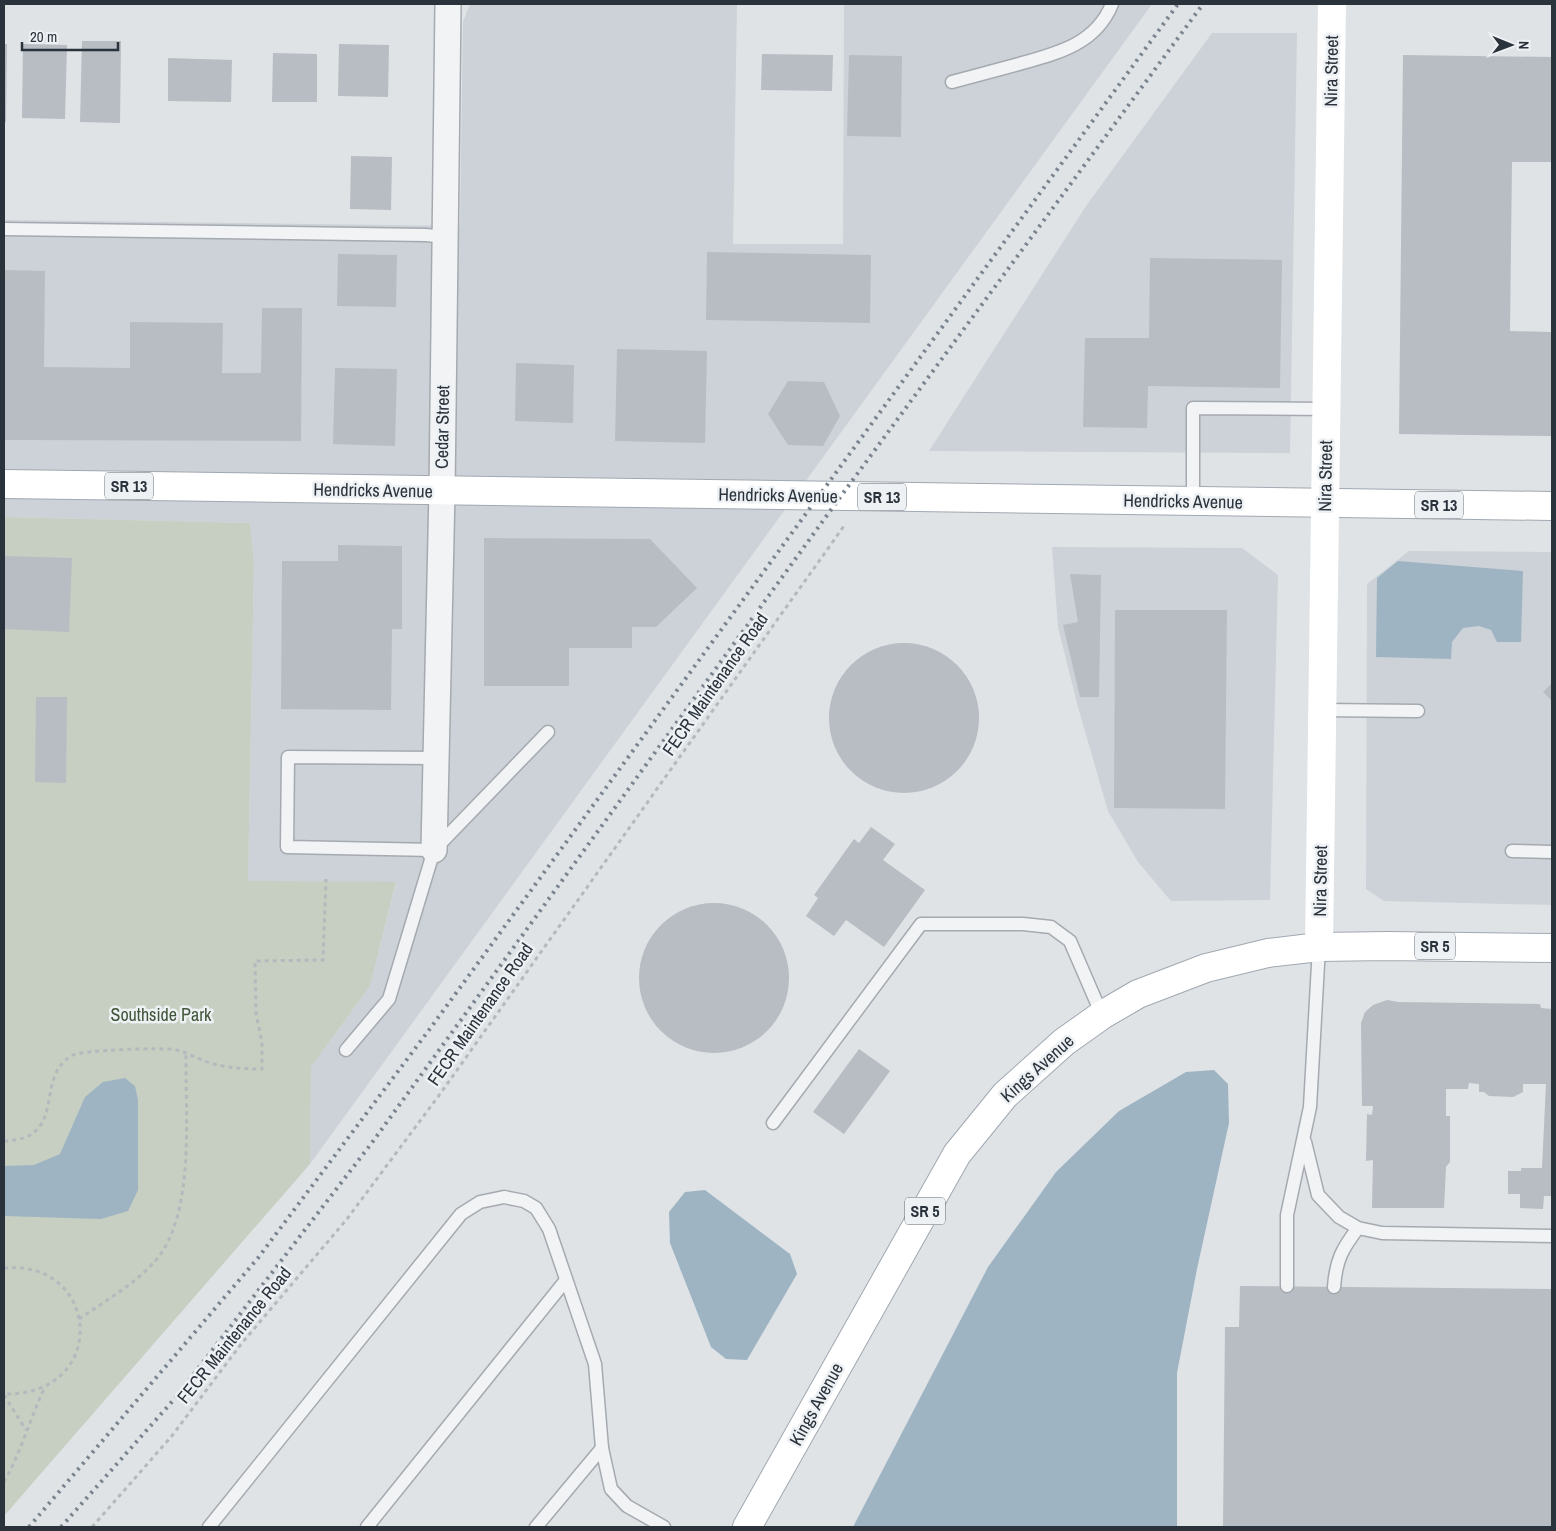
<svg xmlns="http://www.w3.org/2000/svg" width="1556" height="1531" viewBox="0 0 1556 1531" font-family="'Archivo Narrow',sans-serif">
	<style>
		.built { fill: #cdd2d8 }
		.green { fill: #c6cfc1 }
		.water { fill: #9eb4c3 }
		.building { fill: #b7bdc3 }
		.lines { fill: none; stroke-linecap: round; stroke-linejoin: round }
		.lane-casing { stroke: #a5aab0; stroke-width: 15 }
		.street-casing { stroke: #a5aab0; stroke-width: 28 }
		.primary-casing { stroke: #a0a8b1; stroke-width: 30 }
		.path { stroke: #b5b9be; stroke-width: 3; stroke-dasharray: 4 4; stroke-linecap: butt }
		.lane { stroke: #f1f3f5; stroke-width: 12 }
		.street { stroke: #f1f3f5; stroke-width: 25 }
		.secondary { stroke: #fff; stroke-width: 28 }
		.primary { stroke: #fff; stroke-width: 28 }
		.rail { stroke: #7a848e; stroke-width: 4; stroke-dasharray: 2.5 5; stroke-linecap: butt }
		.labels { text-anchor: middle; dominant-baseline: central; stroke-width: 5; stroke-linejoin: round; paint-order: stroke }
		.shield { fill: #eef1f4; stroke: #656b73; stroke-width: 1 }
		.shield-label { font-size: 16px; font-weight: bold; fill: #2a323c }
		.street-label { font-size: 18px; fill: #2a323c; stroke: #eef1f4 }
		.park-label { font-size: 18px; fill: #415639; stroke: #eef1f4 }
	</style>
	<rect width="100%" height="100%" fill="#dfe3e6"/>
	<g class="built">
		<polygon points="470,4 737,4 733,244 843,244 844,4 1152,4 310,1164 311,1067 370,986 396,883 248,882 254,563 250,523 4,517 4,220 460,226 463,22"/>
		<polygon points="1212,33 1297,33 1290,453 929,451 1086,206"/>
		<polygon points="1052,547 1242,548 1278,575 1270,900 1171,901 1138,862 1108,811 1078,707 1058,627"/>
		<polygon points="1409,551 1552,552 1552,905 1384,901 1366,889 1367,584"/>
	</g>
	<polygon class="green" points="4,517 250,523 254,563 248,881 396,882 370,986 311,1067 310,1164 4,1516"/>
	<g class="water">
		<polygon points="1398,561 1523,571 1521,642 1497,642 1491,630 1479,626 1463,628 1452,642 1451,659 1376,657 1377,578"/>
		<polygon points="1214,1070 1228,1084 1229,1123 1197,1269 1177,1373 1177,1527 853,1527 988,1267 1056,1172 1119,1111 1186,1072"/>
		<polygon points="125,1078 135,1086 138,1100 138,1190 128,1211 101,1219 4,1216 4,1166 34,1165 60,1154 85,1097 103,1082"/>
		<polygon points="705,1190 790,1254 797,1274 747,1360 726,1359 711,1347 670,1243 669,1212 685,1192"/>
	</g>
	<g class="building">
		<polygon points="82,41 121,41 120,123 80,122"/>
		<polygon points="4,44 7,44 6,122 4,122"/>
		<polygon points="23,44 67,45 65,119 22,118"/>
		<polygon points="339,44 389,45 388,97 338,96"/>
		<polygon points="273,53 317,54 317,102 272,102"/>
		<polygon points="762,54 833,55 832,91 761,90"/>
		<polygon points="849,55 902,56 901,137 847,136"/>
		<polygon points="1403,55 1552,57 1552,162 1512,162 1510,331 1552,332 1552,436 1399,434"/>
		<polygon points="168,58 232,60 231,102 168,101"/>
		<polygon points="351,156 392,157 391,210 350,209"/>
		<polygon points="707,252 871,255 870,323 706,320"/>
		<polygon points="338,254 397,255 396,307 337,306"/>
		<polygon points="1150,258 1282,260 1280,388 1148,386 1147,428 1083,427 1085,338 1149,338"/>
		<polygon points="4,270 45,271 44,367 130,368 130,322 223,323 222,373 261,373 262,308 302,308 301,441 4,440"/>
		<polygon points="617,349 707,351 705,443 615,441"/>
		<polygon points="516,363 574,365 573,423 515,421"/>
		<polygon points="335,368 397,369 395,446 333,444"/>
		<polygon points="788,381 824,382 840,416 823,446 788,445 768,414"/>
		<polygon points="484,538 650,539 697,588 656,627 632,627 632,648 569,648 569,686 484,686"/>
		<polygon points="338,545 402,546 402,629 392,629 391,710 281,709 282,561 338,561"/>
		<polygon points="4,556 72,558 69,632 4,629"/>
		<polygon points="1070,574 1101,575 1099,697 1080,697 1063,625 1078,622"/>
		<polygon points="1115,610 1227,610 1225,809 1114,808"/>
		<circle cx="904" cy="718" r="75"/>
		<polygon points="1552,683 1552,701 1543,692"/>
		<polygon points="36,697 67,697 66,783 35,782"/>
		<polygon points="871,827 895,844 883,860 925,890 884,947 846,920 834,936 806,916 818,898 814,895 854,839 859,843"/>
		<circle cx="714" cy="978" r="75"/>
		<polygon points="1387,1000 1398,1002 1540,1004 1541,1008 1552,1009 1552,1196 1544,1196 1543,1209 1520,1208 1520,1194 1508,1194 1508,1171 1521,1171 1521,1168 1542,1168 1546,1084 1523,1084 1523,1092 1513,1097 1489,1096 1484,1092 1479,1092 1479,1084 1469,1083 1468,1089 1446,1089 1446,1116 1450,1116 1450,1162 1446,1167 1444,1208 1372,1208 1373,1160 1366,1161 1367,1114 1372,1115 1373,1106 1362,1106 1361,1023 1365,1012 1373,1005"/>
		<polygon points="859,1049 890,1071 844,1134 813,1112"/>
		<polygon points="1240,1286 1552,1289 1552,1527 1223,1527 1225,1327 1239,1327"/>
	</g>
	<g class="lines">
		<defs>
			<g id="lane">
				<path d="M952,82C975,76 997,70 1019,64C1058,53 1096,44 1112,4"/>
				<polyline points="4,229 426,235 445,237"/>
				<polyline points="1193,501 1193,408 1327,409"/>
				<polyline points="1322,710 1418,711"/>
				<polyline points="434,850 287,847 288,757 435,758"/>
				<polyline points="1512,851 1552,852"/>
				<polyline points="346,1050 389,999 434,850 548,732"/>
				<polyline points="773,1123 921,924 1023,924 1051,927 1070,941 1102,1015"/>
				<polyline points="1305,1142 1318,1195 1339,1217 1358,1228 1382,1233 1552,1236"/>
				<polyline points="1287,1286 1287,1215 1310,1107 1319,947"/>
				<path d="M1334,1287C1336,1260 1342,1249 1358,1228"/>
				<polyline points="209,1527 461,1214 480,1202 504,1197 524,1201 536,1208 549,1229 595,1364 602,1448 611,1489 627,1506 664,1527"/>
				<polyline points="367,1527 566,1280"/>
				<polyline points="536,1527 602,1448"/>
			</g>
			<polyline id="street" points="434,850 442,491 448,4"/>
			<g id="primary">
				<polyline points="4,484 1552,506"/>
				<polyline points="747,1527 957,1154 1005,1095 1064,1042 1102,1015 1138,994 1206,968 1268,953 1319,947 1387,946 1552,948"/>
			</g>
		</defs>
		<use href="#lane" class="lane-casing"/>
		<use href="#street" class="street-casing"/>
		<use href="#primary" class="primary-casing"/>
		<g class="path">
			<path d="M4,1141C70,1139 32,1077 73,1055C83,1050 164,1047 176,1050C186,1052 196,1058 205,1061C224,1068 242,1069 262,1069V1043L256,1013L255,961L323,960L326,879"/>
			<path d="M4,1268C101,1259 110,1396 4,1394"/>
			<path d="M79,1319C105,1301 134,1285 155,1261C196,1215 185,1113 186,1054"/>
			<polyline points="4,1395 26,1430"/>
			<path d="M4,1482C21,1452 30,1419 44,1389"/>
			<polyline points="92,1527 171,1437 242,1343 347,1219 440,1094 844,526"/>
		</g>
		<use href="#lane" class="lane"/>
		<use href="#street" class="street"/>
		<polyline class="secondary" points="1319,947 1332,4"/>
		<use href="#primary" class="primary"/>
		<g class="rail">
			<polyline points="29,1527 258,1258 432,1026 1178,4"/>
			<polyline points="61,1527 177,1396 371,1144 841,496 1203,4"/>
		</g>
	</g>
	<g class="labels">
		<g class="shield">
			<rect x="105" y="472.5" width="48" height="27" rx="4"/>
			<rect x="858" y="483.5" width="48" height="27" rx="4"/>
			<rect x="1415" y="491.5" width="48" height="27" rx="4"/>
			<rect x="1415" y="932.5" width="40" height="27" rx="4"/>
			<rect x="905" y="1197.5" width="40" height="27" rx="4"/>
		</g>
		<g class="shield-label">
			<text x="129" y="486">SR 13</text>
			<text x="882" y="497">SR 13</text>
			<text x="1439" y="505">SR 13</text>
			<text x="1435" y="946">SR 5</text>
			<text x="925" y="1211">SR 5</text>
		</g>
		<g class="street-label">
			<text transform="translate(1331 71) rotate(-89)">Nira Street</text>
			<text transform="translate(442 427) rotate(-89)">Cedar Street</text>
			<text transform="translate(1325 476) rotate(-89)">Nira Street</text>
			<text transform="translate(373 490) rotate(1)">Hendricks Avenue</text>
			<text transform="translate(778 495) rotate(1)">Hendricks Avenue</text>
			<text transform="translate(1183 501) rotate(1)">Hendricks Avenue</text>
			<text transform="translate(715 684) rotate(-55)">FECR Maintenance Road</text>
			<text transform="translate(1320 881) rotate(-89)">Nira Street</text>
			<text transform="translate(480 1014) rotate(-55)">FECR Maintenance Road</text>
			<text transform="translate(1037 1068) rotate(-42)">Kings Avenue</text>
			<text transform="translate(234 1335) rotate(-51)">FECR Maintenance Road</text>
			<text transform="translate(816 1404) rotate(-61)">Kings Avenue</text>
		</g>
		<g class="park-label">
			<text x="161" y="1014">Southside Park</text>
		</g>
	</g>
	<rect width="1556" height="1531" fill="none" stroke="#2a323c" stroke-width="10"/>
	<g transform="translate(1511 45) rotate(91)" stroke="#eef1f4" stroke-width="4" paint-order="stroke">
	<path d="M0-4L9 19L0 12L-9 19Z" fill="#2a323c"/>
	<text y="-8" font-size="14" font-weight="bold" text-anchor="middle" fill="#2a323c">N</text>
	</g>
	<path d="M22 42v8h96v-8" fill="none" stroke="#2a323c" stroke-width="2.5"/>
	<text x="30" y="42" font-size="15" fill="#2a323c" stroke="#eef1f4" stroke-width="4" paint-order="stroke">20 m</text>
</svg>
